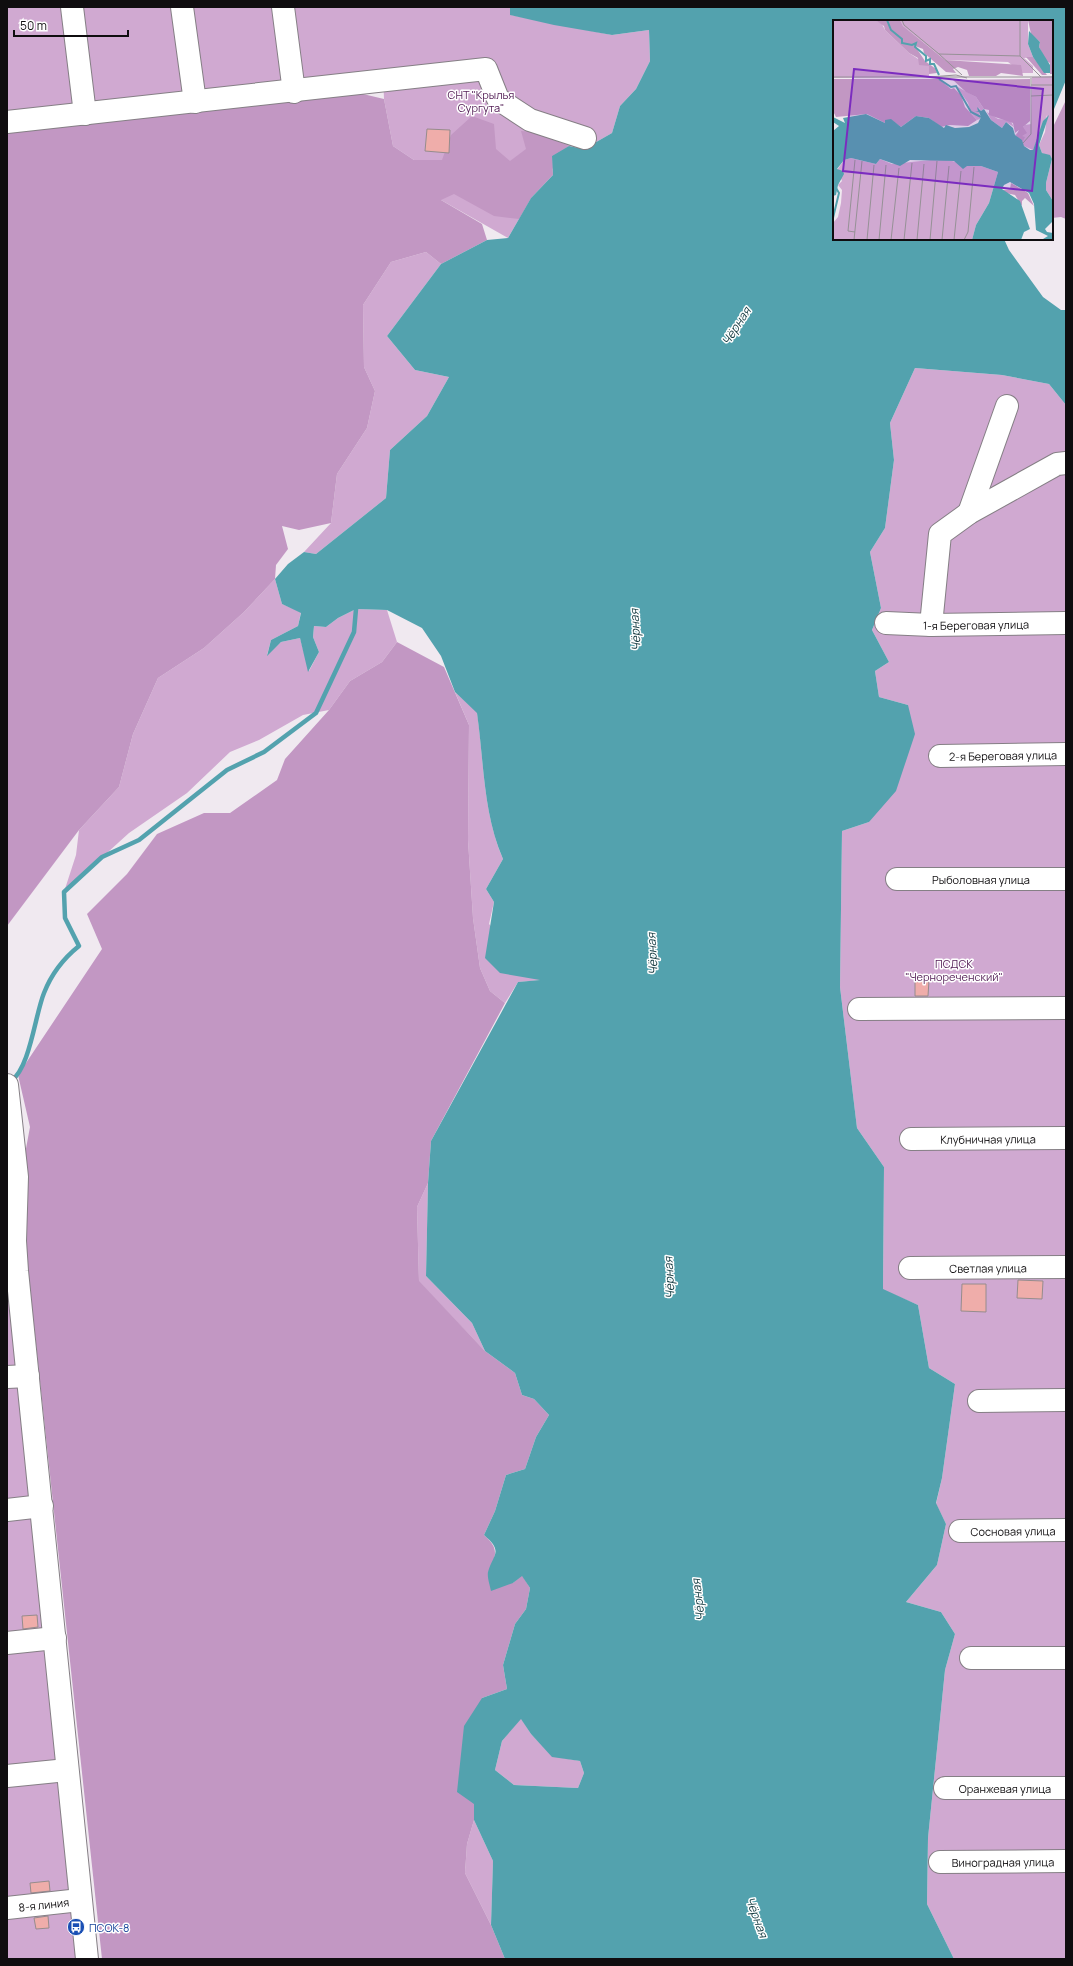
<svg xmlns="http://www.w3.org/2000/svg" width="1073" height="1966" viewBox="0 0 1073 1966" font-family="Manrope,sans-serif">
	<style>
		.green { fill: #d0a9d1 }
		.forest { fill: #c297c3 }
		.water { fill: #53a2ae; fill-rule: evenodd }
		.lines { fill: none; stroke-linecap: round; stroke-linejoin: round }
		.stream { stroke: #53a2ae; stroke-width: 4.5 }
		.building { fill: #efadaa; stroke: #968c8c }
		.minor-casing { stroke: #857f85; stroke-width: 24 }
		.minor { stroke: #fff; stroke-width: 22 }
		.labels { text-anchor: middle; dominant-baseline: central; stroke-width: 3; stroke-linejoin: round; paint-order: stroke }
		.park-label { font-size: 11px; fill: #552158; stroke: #fff }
		.street-label { font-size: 11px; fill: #0f0d0f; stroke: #fff }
		.transit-label { font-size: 11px; fill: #164399; stroke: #fff; text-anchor: start }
		.water-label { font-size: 12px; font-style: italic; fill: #163c42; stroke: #fff }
		.inset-river { fill: none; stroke: #53a2ae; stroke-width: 2 }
		.inset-road { fill: none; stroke: #969196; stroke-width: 1 }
		.view { fill: #7b2cbf; fill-opacity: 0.15; stroke: #7b2cbf; stroke-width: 2 }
		.inset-edge { fill: none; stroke: #0f0d0f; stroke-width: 2 }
	</style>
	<rect width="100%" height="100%" fill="#f0e9f0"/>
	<g class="green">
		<polygon points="7,7 510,7 511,15 612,35 649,30 650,61 636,89 620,106 612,133 584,149 569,146 531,198 508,238 441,200 414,160 393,146 384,99 383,75 7,116"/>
		<polygon points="426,252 441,264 387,336 415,370 449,377 427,416 390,450 386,498 316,554 304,552 331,523 337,474 367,428 375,391 364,367 363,305 391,262"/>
		<polygon points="915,368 1002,375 1049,384 1066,405 1066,1959 954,1959 927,1904 928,1838 945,1670 955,1634 941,1612 906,1602 937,1565 946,1524 936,1504 942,1478 955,1384 929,1368 918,1305 883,1290 884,1167 857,1128 840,987 842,831 869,822 908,705 879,697 875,671 889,662 872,630 881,608 870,552 885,528 894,460 890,423"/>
		<polygon points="275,579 282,604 301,612 298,626 271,640 267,655 281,642 300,638 309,671 319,652 313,637 314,626 326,627 338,618 356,609 387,610 397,642 382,662 350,681 329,710 303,715 259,740 230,752 187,793 129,833 64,892 76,855 79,830 119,787 133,734 158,678 204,648 244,612"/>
		<path d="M455,692L477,712C484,762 483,813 503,859L486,889L494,902L489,924L542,980L518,982L505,1003L490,991L480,968L473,918L468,840L469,725Z"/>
		<polygon points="428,1183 426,1276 472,1323 485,1351 419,1282 417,1207"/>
		<polygon points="7,1196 94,1959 7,1959"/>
		<polygon points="521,1718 531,1734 552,1756 580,1761 584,1773 578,1788 514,1785 495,1770 502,1741"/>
		<polygon points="474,1820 493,1861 491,1925 465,1873 467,1844"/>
	</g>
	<g class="forest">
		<polygon points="346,90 384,99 393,146 414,160 442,160 451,135 472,116 494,124 496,149 510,161 526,149 521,131 536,132 569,146 552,156 553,175 531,198 519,219 494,216 454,194 441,200 482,224 487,240 441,264 426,252 391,262 363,305 364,367 375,391 367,428 337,474 331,523 299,530 282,526 288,549 276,565 275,579 244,612 204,648 158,678 133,734 119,787 79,830 7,926 7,128"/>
		<polygon points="1066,100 1066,219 1061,217 1052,218 1052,129"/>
		<path d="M397,642L444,667L469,725L468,840L473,918L480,968L490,991L505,1003L431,1141L428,1183L417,1207L419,1281L485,1351L515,1373L522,1395L534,1399L549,1415L536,1437L525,1469L506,1475L495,1511L484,1535C500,1549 496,1556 488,1573L513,1583L522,1575L530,1588L526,1609L515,1624L503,1665L507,1689L482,1698L474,1820L467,1844L465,1873L491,1925L505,1959H102L19,1186L30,1127L18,1075L102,949L87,914L127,874L157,834L204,813H230L277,780L285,759L329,710L350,681L382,662Z"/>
	</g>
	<path class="water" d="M510,7H1066V80L1052,114V21H834V239H1004L1009,250L1043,297L1061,310H1066V405L1049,384L1002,375L915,368L890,423L894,460L885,528L870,552L881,608L872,630L889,662L875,671L879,697L908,705L915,734L896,791L869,822L842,831L840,987L857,1128L884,1167L883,1289L918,1305L929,1368L955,1384L942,1478L936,1503L946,1524L937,1565L906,1602L941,1612L955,1634L945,1670L928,1838L927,1904L954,1959H505L491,1925L493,1861L474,1820V1804L457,1792L464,1726L482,1698L507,1689L503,1665L515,1624L526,1609L530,1588L522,1576L513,1583L491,1591C490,1586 487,1577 488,1572C493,1554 504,1552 484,1535L495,1511L506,1475L525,1469L536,1437L549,1415L534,1399L522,1395L515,1373L485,1351L472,1323L426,1276L428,1183L431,1141L518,982L540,980L500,973L485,958L494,902L486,889L503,859C483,813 484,762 477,713L455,692L441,656L422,628L387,610L356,609L338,618L326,627L314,626L313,637L319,652L308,672L300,638L281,642L267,656L271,640L298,626L301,613L282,604L275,579L288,564L304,552L316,554L386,498L390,450L427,416L449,377L415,370L387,336L441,264L487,240L508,238L531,198L553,175L552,156L569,146L584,149L612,133L620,106L636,89L650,61L649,30L612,35L554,25L510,15ZM521,1719L531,1734L552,1757L580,1761L584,1773L578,1788L514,1785L495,1770L502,1741Z"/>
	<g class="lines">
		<path class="stream" d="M11,1081C30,1068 35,1015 44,993C51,975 64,958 79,946L65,918L64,892L102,857L139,840L227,770L264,752L316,713L354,632L356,609"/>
	</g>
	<g class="building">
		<polygon points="427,129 450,130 449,153 425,151"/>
		<polygon points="915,980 929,980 928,996 915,996"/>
		<polygon points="1018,1280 1043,1281 1042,1299 1017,1298"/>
		<polygon points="962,1284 986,1284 986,1312 961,1311"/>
		<polygon points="37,1615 38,1627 23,1629 22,1616"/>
		<polygon points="49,1881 50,1891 31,1893 30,1883"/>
		<polygon points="48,1916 49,1928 36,1929 34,1918"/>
	</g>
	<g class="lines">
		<defs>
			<g id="minor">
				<polyline points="72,7 85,114"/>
				<polyline points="182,7 195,102"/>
				<polyline points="283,7 294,92"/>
				<polyline points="7,122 486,69 498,99 530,120 585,138"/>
				<polyline points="969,513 1007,406"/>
				<path id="s1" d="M886,623L931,625L1066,623"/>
				<polyline points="931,625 940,534 969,513 1057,464 1066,463"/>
				<path id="s2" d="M940,756L1066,754"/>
				<path id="s3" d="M897,879H1066"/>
				<polyline points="859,1009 1066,1008"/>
				<polyline points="7,1085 17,1177 15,1241 17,1271 87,1959"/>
				<path id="s4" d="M911,1139L1066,1138"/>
				<path id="s5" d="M910,1268L1066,1267"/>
				<polyline points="7,1377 28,1376"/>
				<polyline points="979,1401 1066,1400"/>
				<polyline points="7,1510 42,1506"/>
				<path id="s6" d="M960,1531L1066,1530"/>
				<polyline points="7,1643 55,1638"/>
				<polyline points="971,1658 1066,1658"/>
				<polyline points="7,1776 67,1770"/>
				<path id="s7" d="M945,1788H1066"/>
				<path id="s8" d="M940,1862L1066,1861"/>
				<path id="s9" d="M7,1908L80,1900"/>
			</g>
		</defs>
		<use href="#minor" class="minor-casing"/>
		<use href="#minor" class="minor"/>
	</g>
	<defs>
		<symbol id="bus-disc" viewBox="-11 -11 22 22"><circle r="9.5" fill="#1a4fb4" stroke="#fff"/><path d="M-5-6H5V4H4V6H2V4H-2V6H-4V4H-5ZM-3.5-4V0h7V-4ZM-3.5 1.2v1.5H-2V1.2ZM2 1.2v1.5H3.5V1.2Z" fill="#fff"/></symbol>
	</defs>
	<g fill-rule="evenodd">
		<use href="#bus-disc" x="66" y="1917" width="20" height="20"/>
	</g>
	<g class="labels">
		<g class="park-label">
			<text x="481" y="94">CНТ "Крылья<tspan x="481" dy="13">Сургута"</tspan></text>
			<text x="954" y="963">ПСДСК<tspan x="954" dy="13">"Чернореченский"</tspan></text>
		</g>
		<g class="street-label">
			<text stroke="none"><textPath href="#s1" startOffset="90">1-я Береговая улица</textPath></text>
			<text stroke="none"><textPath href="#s2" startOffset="63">2-я Береговая улица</textPath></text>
			<text stroke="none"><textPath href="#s3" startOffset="84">Рыболовная улица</textPath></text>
			<text stroke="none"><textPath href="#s4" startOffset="77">Клубничная улица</textPath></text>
			<text stroke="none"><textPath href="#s5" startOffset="78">Светлая улица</textPath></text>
			<text stroke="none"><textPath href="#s6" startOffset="53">Сосновая улица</textPath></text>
			<text stroke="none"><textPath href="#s7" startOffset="60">Оранжевая улица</textPath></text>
			<text stroke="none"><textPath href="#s8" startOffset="63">Виноградная улица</textPath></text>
			<text stroke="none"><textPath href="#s9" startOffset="37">8-я линия</textPath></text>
		</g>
		<g class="transit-label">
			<text x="89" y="1927">ПСОК-8</text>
		</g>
		<g class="water-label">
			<text transform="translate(736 326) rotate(-57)">Чёрная</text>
			<text transform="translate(635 630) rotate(-93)">Чёрная</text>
			<text transform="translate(652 954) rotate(-93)">Чёрная</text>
			<text transform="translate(669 1278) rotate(-93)">Чёрная</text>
			<text transform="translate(698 1600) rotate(-97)">Чёрная</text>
			<text transform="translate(757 1917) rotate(70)">Чёрная</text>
		</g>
	</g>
	<g transform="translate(833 20)">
		<rect width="220" height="220" fill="#f0e9f0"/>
		<path d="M0,0H42L49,4L52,10L76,33L96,46V57L0,58ZM67,0H195V24L200,37L191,38L200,46V53H189L175,42L112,40L70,6ZM220,56V181L213,170V163L219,139L209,133L206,125L212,112L214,95L200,130L191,126L182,115L192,105L198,104L199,57ZM123,66L143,77L151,89L148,91L146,88L147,99L144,100L138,93L135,83ZM154,92L165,99L177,100L181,107L173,102L169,108L158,100ZM18,138L43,144L47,139L59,144L107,139L148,146L165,152L156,183L143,205L139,220H0V203L5,197L8,183L9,170L5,165L9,161L4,150L11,140Z" fill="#d0a9d1"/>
		<path d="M42,0H67L70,6L112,40L188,45L190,56L168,53L163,56H136L134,50L125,47L120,49L123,53L113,52L91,33L90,29L82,26L92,41L103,49L104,53L96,54V46L86,45L85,38L76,33L52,10L51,6ZM195,0H220V54H217V43L213,41L206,27L207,22L198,14ZM193,37H200L214,55H209ZM0,59H106L118,69L121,68L128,75L132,87L144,100L135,106L117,105L108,107L96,98L83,96L68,107L58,100L52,103L34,94L3,97L0,91ZM197,59V101L190,107L194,113L189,116L192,117L190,121L183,116L186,110L182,113L180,103L156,95V90L151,89L143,77L133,72L120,60ZM178,163L195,173L201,186L192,178L189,181V186L182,175L173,173L170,170L177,169Z" fill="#c297c3"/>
		<path d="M196,11L207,22L206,27L217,45V53H211L200,37L195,24ZM144,87L148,91L151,89L158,100L169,108L173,102L180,108L182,115L189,120L191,126L197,130H200L210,101L216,95L206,125L209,133L217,135L219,139L213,163V170L220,181V201L212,209L214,212L220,213V220L210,219L215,216L203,210L201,184L196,173L177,162L171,165L169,169L187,181L197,209L191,212L188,220H139L143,205L156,183L165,152L148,146H134L130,149L121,141L77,140L67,146L47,139L43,144L18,138L11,140L4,149L10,151L11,154L5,165L3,175L0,176V111L6,106L0,102V97L12,103L10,98L33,94L52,103V100L58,99L68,107L83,96L96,98L111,108L113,105L122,108L136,107L145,103L148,97L146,92L142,91H145Z" fill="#53a2ae"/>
		<path class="inset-river" d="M54,0L58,10L69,19V23L79,25L83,23L82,27L93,36V41L97,39V44H101L106,55M106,59L118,67L123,66L138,92L148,97M0,163L6,173L0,198"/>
		<path class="inset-road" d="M69,0L71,5L106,34L187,36L208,57M106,34L129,55M187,36V0M0,57H220M96,57L123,55L134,58M198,65H220M198,76L220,75M190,123L198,114V58M22,212L15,211L22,140M21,220L29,141M34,220L41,145M46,220L53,145M58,220L66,148M71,220L79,143M84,220L91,144M97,220L104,141M109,220L116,146M121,220L128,151M131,220L135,212L141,147"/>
		<path class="view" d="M21,49L210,69L199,171L10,151Z"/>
		<rect width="220" height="220" class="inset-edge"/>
	</g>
	<rect width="1073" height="1966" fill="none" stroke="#0f0d0f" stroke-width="16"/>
	<path d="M14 30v6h114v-6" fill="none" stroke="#0f0d0f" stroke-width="2"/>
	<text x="20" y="30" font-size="12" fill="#0f0d0f" stroke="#ffffff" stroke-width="3" paint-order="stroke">50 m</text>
</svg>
